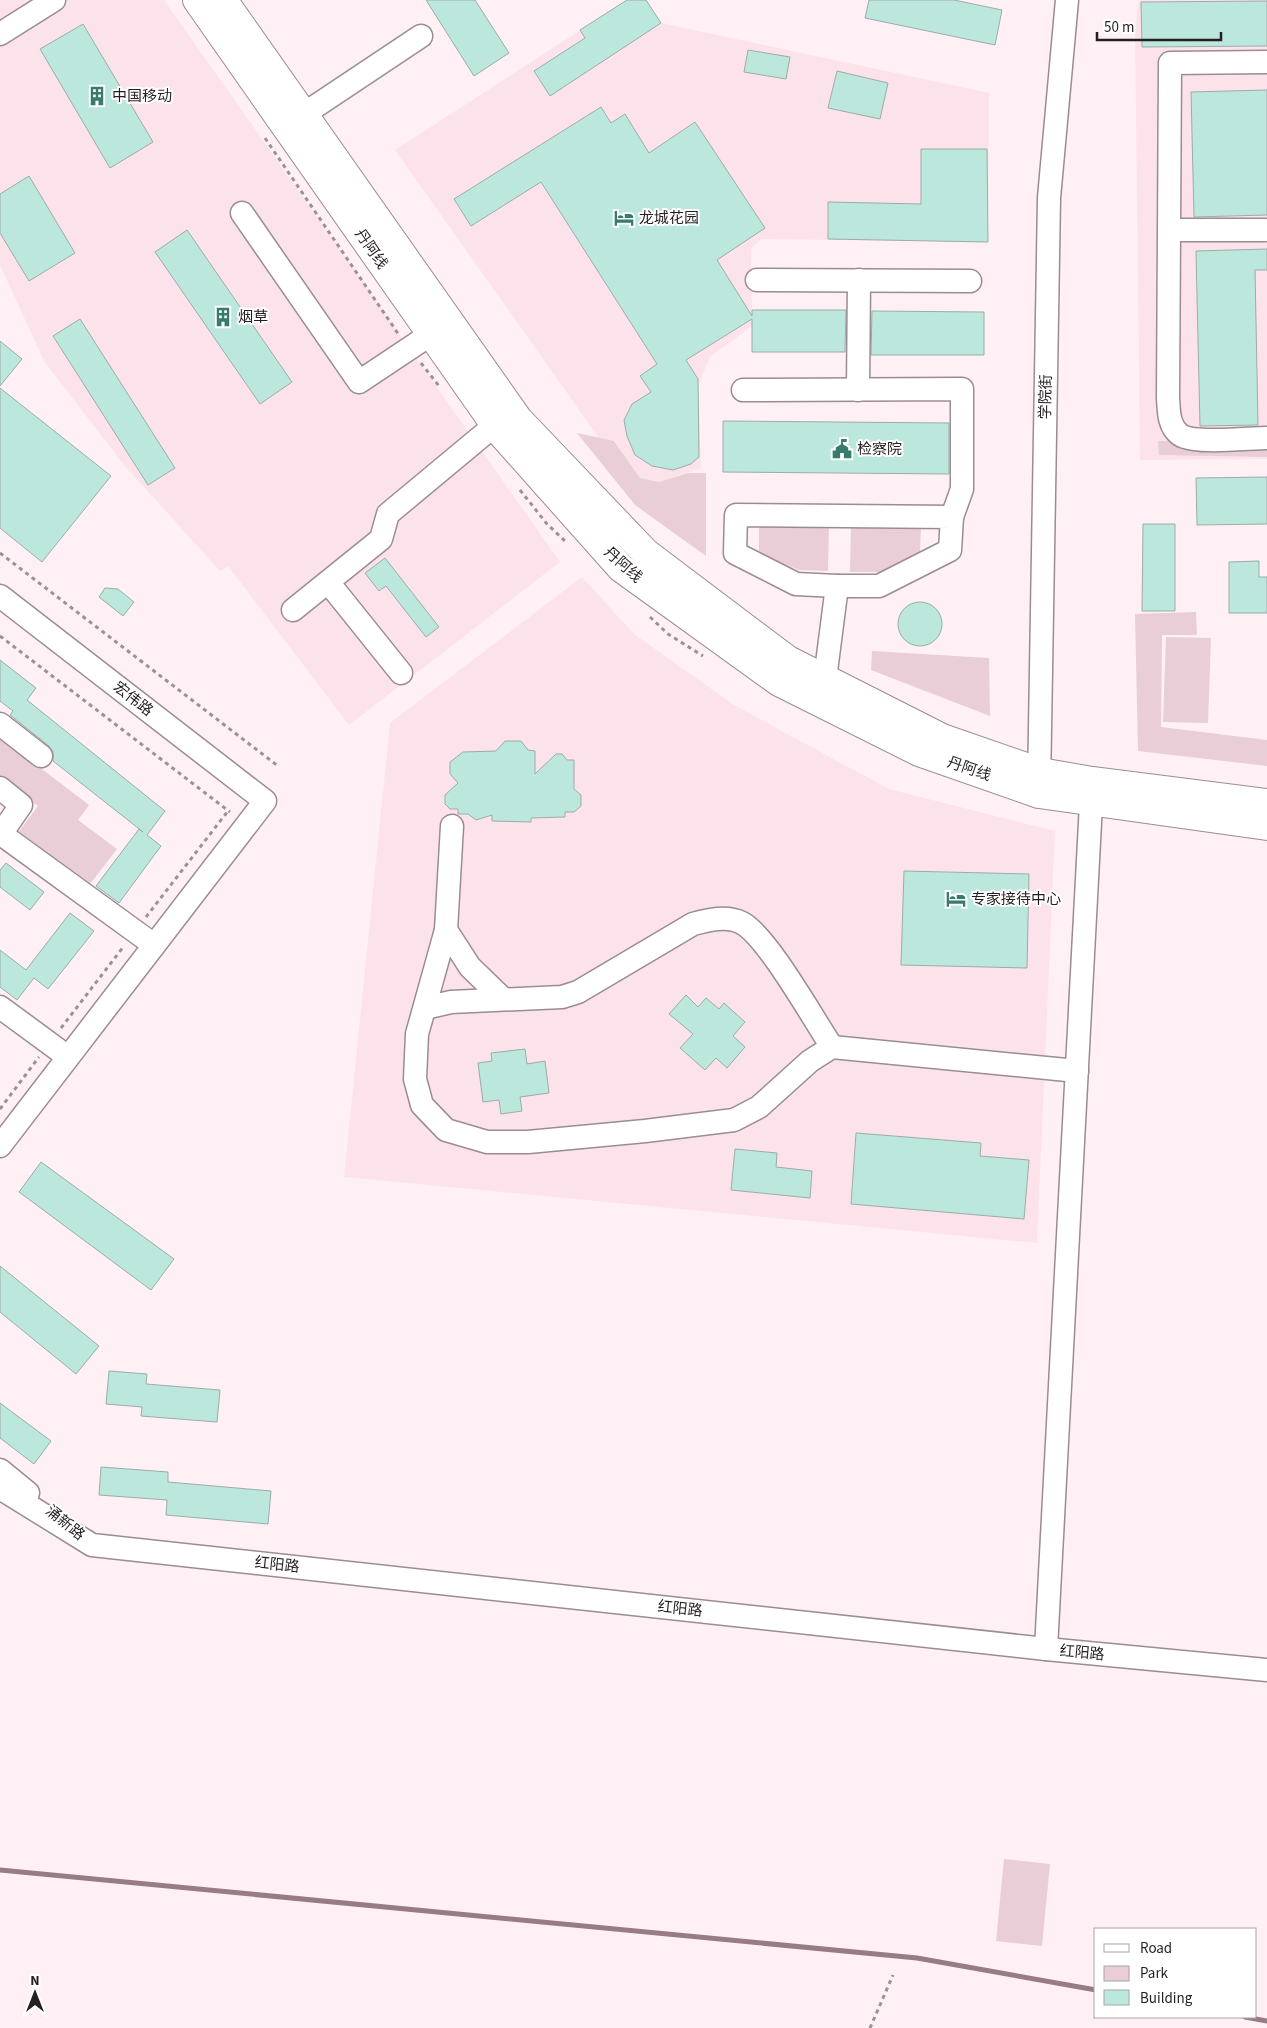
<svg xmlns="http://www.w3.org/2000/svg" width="1267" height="2028" viewBox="0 0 1267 2028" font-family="'Source Sans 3','Noto Sans SC',sans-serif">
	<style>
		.built { fill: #fce3eb }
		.green { fill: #e9ced7 }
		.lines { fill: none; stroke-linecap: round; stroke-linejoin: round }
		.stream { stroke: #977b85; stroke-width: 5 }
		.building { fill: #bce7dd; stroke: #9caca8 }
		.minor-casing { stroke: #9b8c91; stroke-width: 25 }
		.highway-casing { stroke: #9b8c91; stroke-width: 30 }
		.path { stroke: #9c9195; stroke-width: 3; stroke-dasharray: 4 4; stroke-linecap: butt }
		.minor { stroke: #fff; stroke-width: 22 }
		.highway { stroke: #fff; stroke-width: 28 }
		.labels { text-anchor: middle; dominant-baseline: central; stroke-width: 4; stroke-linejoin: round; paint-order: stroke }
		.poi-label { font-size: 15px; fill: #251f21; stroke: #fff; text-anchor: start }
		.street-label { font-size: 15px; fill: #251f21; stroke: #fff }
	</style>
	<rect width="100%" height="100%" fill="#fef0f5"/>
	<g class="built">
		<polygon points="0,0 164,0 560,562 349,725 228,566 220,571 124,465 44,361 0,265"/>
		<polygon points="627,0 646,0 661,23 989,93 988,242 762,239 751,248 752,326 710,357 698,385 701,468 659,482 639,478 615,441 599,438 395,150"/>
		<polygon points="1139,0 1267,0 1267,459 1140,460 1135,30"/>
		<polygon points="582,577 634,634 734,705 889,789 1055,831 1037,1243 344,1177 390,723"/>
	</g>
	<g class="green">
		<polygon points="577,433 614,441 640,478 659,482 688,473 706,473 706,556 635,505"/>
		<polygon points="1158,441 1267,441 1267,457 1159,455"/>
		<polygon points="829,524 828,571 799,570 759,554 759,525"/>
		<polygon points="851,526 921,526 920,552 880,572 850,572"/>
		<polygon points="1196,612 1197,635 1162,635 1161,727 1267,740 1267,766 1138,751 1135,614"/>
		<polygon points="1166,637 1211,638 1208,723 1163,722"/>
		<polygon points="872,651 989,658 990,716 871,670"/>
		<polygon points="0,737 89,805 78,820 117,849 87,888 17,834 38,806 0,777"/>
		<polygon points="1004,1859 1050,1864 1042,1946 996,1941"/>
	</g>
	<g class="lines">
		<g class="stream">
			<polyline points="0,1870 917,1958 1096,1990"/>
			<polyline points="1245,2017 1267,2021"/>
		</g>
	</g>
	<g class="building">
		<polygon points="426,0 475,0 509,53 474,76"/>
		<polygon points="627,0 646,0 661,23 550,96 534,71 585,38 580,30"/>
		<polygon points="869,0 954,0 1002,10 995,45 865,18"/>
		<polygon points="1267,1 1267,46 1142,47 1141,2"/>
		<polygon points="83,24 153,142 110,168 40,49"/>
		<polygon points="748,50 790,57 786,79 744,72"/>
		<polygon points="837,71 888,83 880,119 828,108"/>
		<polygon points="1267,90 1267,215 1194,217 1191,92"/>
		<polygon points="601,107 611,123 625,114 649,153 695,122 765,228 717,260 752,316 752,310 846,310 845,352 752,352 752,319 686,360 698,379 699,457 691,464 673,470 652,466 635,455 627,436 624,420 632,404 651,392 640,376 657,364 541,182 471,226 454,199"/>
		<polygon points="921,149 987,149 988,242 828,239 828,202 921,204"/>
		<polygon points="29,176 75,253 29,281 0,233 0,194"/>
		<polygon points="187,230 292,382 260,404 155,252"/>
		<polygon points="1267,249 1267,270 1255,270 1258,425 1200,426 1196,251"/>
		<polygon points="872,311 984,312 984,355 871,355"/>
		<polygon points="80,319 175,468 148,485 53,336"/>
		<polygon points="0,341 22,359 0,386"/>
		<polygon points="0,388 111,476 42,562 0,528"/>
		<polygon points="723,421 949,423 949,474 723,472"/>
		<polygon points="1267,477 1267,524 1197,525 1196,478"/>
		<polygon points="1143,524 1175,524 1175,611 1142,611"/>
		<polygon points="385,558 439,627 426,637 386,586 379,591 365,573"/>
		<polygon points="1259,561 1259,577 1267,577 1267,613 1229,613 1229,562"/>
		<polygon points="105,588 118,589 134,602 123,616 99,597"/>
		<circle cx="920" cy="624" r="22"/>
		<polygon points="0,660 36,688 27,700 165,811 147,835 161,846 119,903 96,886 139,829 143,832 53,761 53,752 49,746 10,715 13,711 0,701"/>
		<polygon points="505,741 521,741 528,750 535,751 535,774 556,754 562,754 567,760 574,760 574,789 581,795 581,806 574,812 565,812 565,817 531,818 531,822 492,821 492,815 476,820 468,814 458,814 458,809 450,809 445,804 445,795 458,783 450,774 450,762 463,752 496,751"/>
		<polygon points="6,863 44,892 30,910 0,887 0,870"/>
		<polygon points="904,871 1029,874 1027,968 901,965"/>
		<polygon points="70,913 94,931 48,989 34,978 17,1000 0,987 0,950 26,970"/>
		<polygon points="686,995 698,1007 706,998 719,1009 724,1003 745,1022 733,1036 745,1047 727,1068 716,1058 705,1070 680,1048 693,1034 669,1014"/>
		<polygon points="525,1049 527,1064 545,1061 549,1093 520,1097 522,1111 501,1114 499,1100 483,1102 478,1063 492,1061 491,1053"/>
		<polygon points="856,1133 981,1143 980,1156 1029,1160 1024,1219 851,1204"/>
		<polygon points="735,1149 777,1153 776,1167 812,1171 810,1198 731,1190"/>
		<polygon points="41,1162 174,1259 151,1290 19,1192"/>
		<polygon points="0,1266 99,1346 76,1374 0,1312"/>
		<polygon points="109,1371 147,1374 146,1384 220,1390 217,1422 141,1416 142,1407 106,1404"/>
		<polygon points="0,1403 51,1441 34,1464 0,1438"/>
		<polygon points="101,1467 168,1472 168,1482 271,1491 268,1524 166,1515 167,1500 99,1495"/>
	</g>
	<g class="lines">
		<defs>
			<g id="minor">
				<polyline points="0,34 54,0"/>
				<path d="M1266,62L1170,63L1168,398C1169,410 1168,425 1179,434C1192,445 1248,438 1267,438"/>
				<polyline points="304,114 421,36"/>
				<polyline points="242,213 359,382 431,334"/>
				<polyline points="1170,230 1265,230"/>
				<polyline points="757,280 970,281"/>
				<polyline points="743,390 962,389 962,489 952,517"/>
				<polyline points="858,390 859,280"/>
				<polygon points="736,515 952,517 950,550 879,586 837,586 796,584 735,553"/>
				<polyline points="328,582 401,673"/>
				<polyline points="0,596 265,801 0,1146"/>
				<polyline points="293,610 381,539 388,514 495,425"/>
				<polyline points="825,679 837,586"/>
				<polyline points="0,724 41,756"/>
				<polyline points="0,788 21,805 1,834 154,945"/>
				<polyline points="1039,788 1049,198 1067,0"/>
				<polyline points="452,826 446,930 417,1034 415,1079 422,1105 446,1130 487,1142 528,1142 645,1131 734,1120 759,1107 810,1061 832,1047 1077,1071"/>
				<polyline points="446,930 470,967 502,998"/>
				<polyline points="0,1007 68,1057"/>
				<path d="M425,1008L451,1002L562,997L578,992L693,924C708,920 727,915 742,923C767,936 814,1020 832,1047"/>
				<polyline points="0,1470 28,1493"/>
				<polyline points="0,1488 92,1545 1046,1649 1267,1670"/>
				<polyline points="1046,1649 1092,785"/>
			</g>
			<g id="highway">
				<polyline points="197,0 500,432 621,568 779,682 919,752 1039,794 1267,826"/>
				<polyline points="223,0 518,419 646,553 788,660 942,738 1040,772 1092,781 1267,803"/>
			</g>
		</defs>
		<use href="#minor" class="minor-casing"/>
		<use href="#highway" class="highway-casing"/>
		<g class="path">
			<polyline points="265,138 399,335"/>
			<polyline points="421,363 439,386"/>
			<polyline points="520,490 547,524 567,543"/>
			<polyline points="0,553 278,766"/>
			<polyline points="650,617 668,634 703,656"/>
			<polyline points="0,636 230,812"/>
			<polyline points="146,917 228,811"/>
			<polyline points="61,1028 124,946"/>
			<polyline points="0,1109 39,1057"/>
			<polyline points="870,2028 893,1975"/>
		</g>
		<use href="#minor" class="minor"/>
		<use href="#highway" class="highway"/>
	</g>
	<defs>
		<symbol id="building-bare" viewBox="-9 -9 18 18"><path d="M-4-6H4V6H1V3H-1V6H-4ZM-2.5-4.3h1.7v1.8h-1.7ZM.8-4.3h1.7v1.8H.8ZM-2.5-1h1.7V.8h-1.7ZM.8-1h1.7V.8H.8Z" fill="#367b6e" stroke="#fff" stroke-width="2.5" paint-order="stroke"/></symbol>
		<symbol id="hotel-bare" viewBox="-9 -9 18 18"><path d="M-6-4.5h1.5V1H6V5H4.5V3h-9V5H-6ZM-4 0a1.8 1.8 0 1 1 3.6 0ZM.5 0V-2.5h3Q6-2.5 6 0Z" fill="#367b6e" stroke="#fff" stroke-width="2.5" paint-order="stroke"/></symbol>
		<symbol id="civic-bare" viewBox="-9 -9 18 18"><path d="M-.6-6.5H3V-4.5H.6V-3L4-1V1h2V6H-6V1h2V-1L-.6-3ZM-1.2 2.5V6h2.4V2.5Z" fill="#367b6e" stroke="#fff" stroke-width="2.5" paint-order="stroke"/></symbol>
	</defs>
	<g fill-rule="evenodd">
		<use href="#building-bare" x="83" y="82" width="28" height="28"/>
		<use href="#hotel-bare" x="610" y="204" width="28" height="28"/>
		<use href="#building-bare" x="209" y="303" width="28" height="28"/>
		<use href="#civic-bare" x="828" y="435" width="28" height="28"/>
		<use href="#hotel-bare" x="942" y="885" width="28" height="28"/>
	</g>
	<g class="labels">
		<g class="poi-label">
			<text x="112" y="96">中国移动</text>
			<text x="639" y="218">龙城花园</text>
			<text x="238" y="317">烟草</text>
			<text x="857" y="449">检察院</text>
			<text x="971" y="899">专家接待中心</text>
		</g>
		<g class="street-label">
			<text transform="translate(371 249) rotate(55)">丹阿线</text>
			<text transform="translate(1046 397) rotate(-89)">学院街</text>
			<text transform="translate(623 565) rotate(42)">丹阿线</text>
			<text transform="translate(133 699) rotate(38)">宏伟路</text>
			<text transform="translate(969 769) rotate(19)">丹阿线</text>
			<text transform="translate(65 1523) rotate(39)">涌新路</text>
			<text transform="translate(277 1565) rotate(6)">红阳路</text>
			<text transform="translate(680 1609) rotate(6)">红阳路</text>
			<text transform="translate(1082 1653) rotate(5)">红阳路</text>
		</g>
	</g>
	<rect x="1094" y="1928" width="162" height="90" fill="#ffffff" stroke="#a8a5a6"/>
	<rect x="1104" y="1944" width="25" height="8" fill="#ffffff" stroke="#a8a5a6"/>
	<text x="1140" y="1953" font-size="15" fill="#251f21">Road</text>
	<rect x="1104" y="1966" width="25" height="15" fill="#e9ced7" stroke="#a8a5a6"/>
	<text x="1140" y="1978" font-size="15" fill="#251f21">Park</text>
	<rect x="1104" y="1990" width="25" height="15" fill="#bce7dd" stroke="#a8a5a6"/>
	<text x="1140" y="2003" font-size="15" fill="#251f21">Building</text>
	<g transform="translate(35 1993)" stroke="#ffffff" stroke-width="4" paint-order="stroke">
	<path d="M0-4L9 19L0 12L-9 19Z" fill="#251f21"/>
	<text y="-8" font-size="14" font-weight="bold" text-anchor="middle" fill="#251f21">N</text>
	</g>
	<path d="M1097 32v8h124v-8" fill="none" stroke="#251f21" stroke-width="2.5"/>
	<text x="1104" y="32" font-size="15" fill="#251f21" stroke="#ffffff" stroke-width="4" paint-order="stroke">50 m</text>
</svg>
